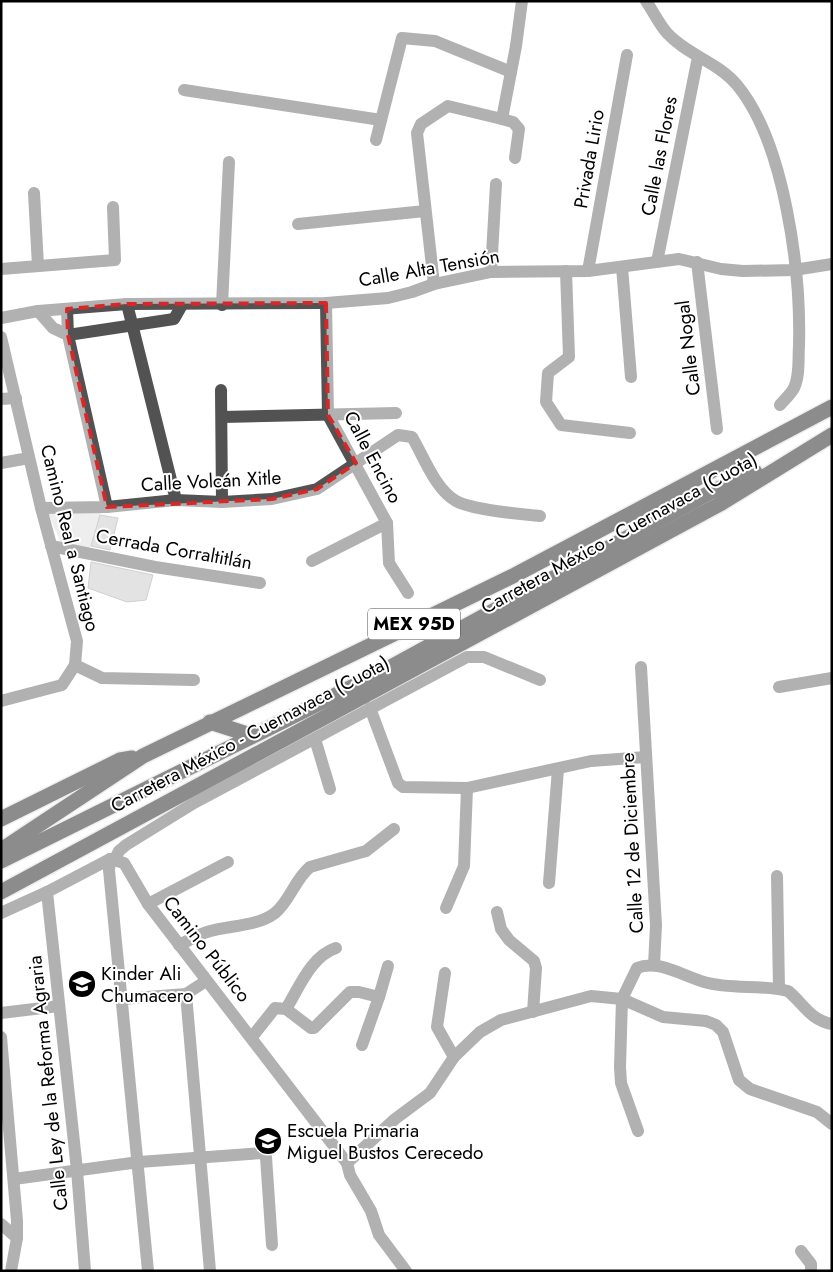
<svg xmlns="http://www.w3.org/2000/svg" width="833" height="1272" viewBox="0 0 833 1272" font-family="Jost,sans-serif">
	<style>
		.green { fill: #d9d9d9 }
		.building { fill: #c2c2c2; stroke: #969696 }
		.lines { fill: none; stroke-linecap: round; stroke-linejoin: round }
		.highway-casing { stroke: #dbdbdb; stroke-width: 18 }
		.minor { stroke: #525252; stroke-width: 12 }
		.highway { stroke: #000; stroke-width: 15 }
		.marked { fill: none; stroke: #d62828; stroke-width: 4; stroke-dasharray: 10 6; stroke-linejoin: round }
		.labels { text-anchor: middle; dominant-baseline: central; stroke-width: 4; stroke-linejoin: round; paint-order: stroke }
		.shield { fill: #fff; stroke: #4c4c4c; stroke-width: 1 }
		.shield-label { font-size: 18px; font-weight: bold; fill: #000 }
		.street-label { font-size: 19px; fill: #000; stroke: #fff }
		.poi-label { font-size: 19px; fill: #000; stroke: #fff; text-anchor: start }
	</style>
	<rect width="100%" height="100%" fill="#fff"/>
	<polygon class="green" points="47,511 101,512 90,548 62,545"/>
	<g class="building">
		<polygon points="100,515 118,518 110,550 91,546"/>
		<polygon points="91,562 153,575 146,600 127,602 88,588"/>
	</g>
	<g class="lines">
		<defs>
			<g id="highway">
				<polyline points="210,722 247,734"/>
				<polyline points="1,819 120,760 132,758"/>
				<polyline points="1,850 143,756 515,575 832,407"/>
				<polyline points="1,861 376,675 709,493 755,472"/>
				<polyline points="1,892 720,504 832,435"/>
			</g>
		</defs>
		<use href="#highway" class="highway-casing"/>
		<g class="minor">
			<path d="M646,1C653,11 659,24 667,33C687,55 718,62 737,85C785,143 801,272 799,346C798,359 800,376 794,388C791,394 784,400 780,405"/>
			<polyline points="184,90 381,120"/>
			<polyline points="376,140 402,38 435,41 511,72"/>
			<polyline points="515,158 519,129 513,122 502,119 516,46 522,1"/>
			<polyline points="34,193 38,266"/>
			<polyline points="298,224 425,211"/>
			<polyline points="657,262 698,57"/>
			<polyline points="697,262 717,429"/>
			<polyline points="622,267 631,377"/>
			<polyline points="1,269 115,260 113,207"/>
			<polyline points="566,271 569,357 548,373 546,402 561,425 630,433"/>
			<polyline points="588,271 627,55"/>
			<polyline points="491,272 496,184"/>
			<polyline points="434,284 417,133 421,124 448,106 502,119"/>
			<polyline points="326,303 328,415 387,523 389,563 408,593"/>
			<polyline points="127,304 176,500"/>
			<polyline points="222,305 229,162"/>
			<polyline points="67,309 68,335 107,507"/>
			<polyline points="38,311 53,328 68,335 174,319 182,305"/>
			<polyline points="1,318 38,311 127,304 326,303 388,298 412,292 434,284 491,272 588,271 679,259 721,269 743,271 794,270 832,264"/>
			<polyline points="1,337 41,508 77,641 75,665 62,685 1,701"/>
			<polyline points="221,390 222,502"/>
			<polyline points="1,399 16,398"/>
			<polyline points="222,417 396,413"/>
			<polyline points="1,463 29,458"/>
			<path d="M41,508L107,507L176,500L222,502L272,499L317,489L398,435L412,437C424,457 435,489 456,501C472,510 520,514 540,516"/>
			<polyline points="51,546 155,567 260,583"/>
			<polyline points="312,561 387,523"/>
			<polyline points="75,665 102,678 194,680"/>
			<polyline points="641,667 656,925 654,965"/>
			<polyline points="779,687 832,678"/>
			<polyline points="370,708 398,783 403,787 467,788 591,761 646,757"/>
			<polyline points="315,739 330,789"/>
			<polyline points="110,859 109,870 148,1271"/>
			<polyline points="115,859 119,851 126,845 194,803 467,657 484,657 540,680"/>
			<polyline points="777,876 779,989"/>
			<polyline points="549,883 558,769"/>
			<polyline points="47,892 77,1170 85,1271"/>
			<polyline points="148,904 228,862"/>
			<polyline points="446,908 464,866 467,788"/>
			<polyline points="497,912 501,929 509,940 534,961 536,968 533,1012"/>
			<polyline points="1,913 47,892 110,859 124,863 148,904 347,1163 350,1175 371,1211 379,1235 406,1271"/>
			<path d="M179,945C188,941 198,935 207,932C228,925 257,927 275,913C290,901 295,879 310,867L366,851L394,829"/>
			<polyline points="445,973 437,1027 454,1057"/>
			<polyline points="186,994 210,1271"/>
			<polyline points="379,997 388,966"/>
			<polyline points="122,999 186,994 206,981"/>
			<path d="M286,1009C299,988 311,956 336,948"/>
			<polyline points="1,1013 59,1006"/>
			<polyline points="1,1037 17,1221 17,1238 11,1271"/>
			<polyline points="252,1037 275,1008 286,1009 311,1028 314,1028 350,992 359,992 379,997 362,1045"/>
			<path d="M638,1131L621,1083L620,1067L622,999L637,968C658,959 683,976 704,982C732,990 760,984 788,991C804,1004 810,1020 832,1024"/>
			<polyline points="347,1163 395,1119 430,1093 454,1057 480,1032 501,1020 591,996 622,999 663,1017 706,1021 716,1025 723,1032 739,1080 750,1089 817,1112 832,1124"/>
			<polyline points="14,1179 139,1162 262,1153 266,1157 272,1245"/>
			<polyline points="1,1224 17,1238"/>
			<polyline points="801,1251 811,1264 811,1271"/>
		</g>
		<use href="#highway" class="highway"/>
	</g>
	<path d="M0 0H833V1272H0ZM326,303L328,415L356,463L317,489L272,499L107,507L68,335L67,309L127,304Z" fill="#fff" fill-opacity=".55" fill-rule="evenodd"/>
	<path class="marked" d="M326,303L328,415L356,463L317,489L272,499L107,507L68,335L67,309L127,304Z"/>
	<defs>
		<symbol id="school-disc" viewBox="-11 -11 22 22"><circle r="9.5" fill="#000" stroke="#fff"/><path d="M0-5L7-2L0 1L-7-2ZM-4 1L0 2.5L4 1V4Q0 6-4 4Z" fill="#fff"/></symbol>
	</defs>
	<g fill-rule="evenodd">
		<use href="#school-disc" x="66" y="968" width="32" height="32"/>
		<use href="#school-disc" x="252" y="1125" width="32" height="32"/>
	</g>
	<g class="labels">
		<rect class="shield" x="368" y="608.5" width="92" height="31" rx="4"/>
		<g class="shield-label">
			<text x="414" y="624">MEX 95D</text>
		</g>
		<g class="street-label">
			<text transform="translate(659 156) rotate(-79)">Calle las Flores</text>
			<text transform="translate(589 159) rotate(-80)">Privada Lirio</text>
			<text transform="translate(429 268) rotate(-10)">Calle Alta Tensión</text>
			<text transform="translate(688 348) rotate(-97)">Calle Nogal</text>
			<text transform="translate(373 457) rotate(62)">Calle Encino</text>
			<text transform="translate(211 481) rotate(-3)">Calle Volcán Xitle</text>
			<text transform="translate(619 533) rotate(-29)">Carretera México - Cuernavaca (Cuota)</text>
			<text transform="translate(70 538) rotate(76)">Camino Real a Santiago</text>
			<text transform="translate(174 549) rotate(10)">Cerrada Corraltitlán</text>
			<text transform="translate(250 734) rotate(-28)">Carretera México - Cuernavaca (Cuota)</text>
			<text transform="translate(632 843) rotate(-93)">Calle 12 de Diciembre</text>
			<text transform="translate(207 949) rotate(52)">Camino Público</text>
			<text transform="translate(48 1083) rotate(-96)">Calle Ley de la Reforma Agraria</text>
		</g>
		<g class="poi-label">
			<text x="101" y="973">Kinder Ali<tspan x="101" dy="22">Chumacero</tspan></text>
			<text x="287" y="1130">Escuela Primaria<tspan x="287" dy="22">Miguel Bustos Cerecedo</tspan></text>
		</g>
	</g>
	<rect width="833" height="1272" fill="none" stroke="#000000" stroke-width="5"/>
</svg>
